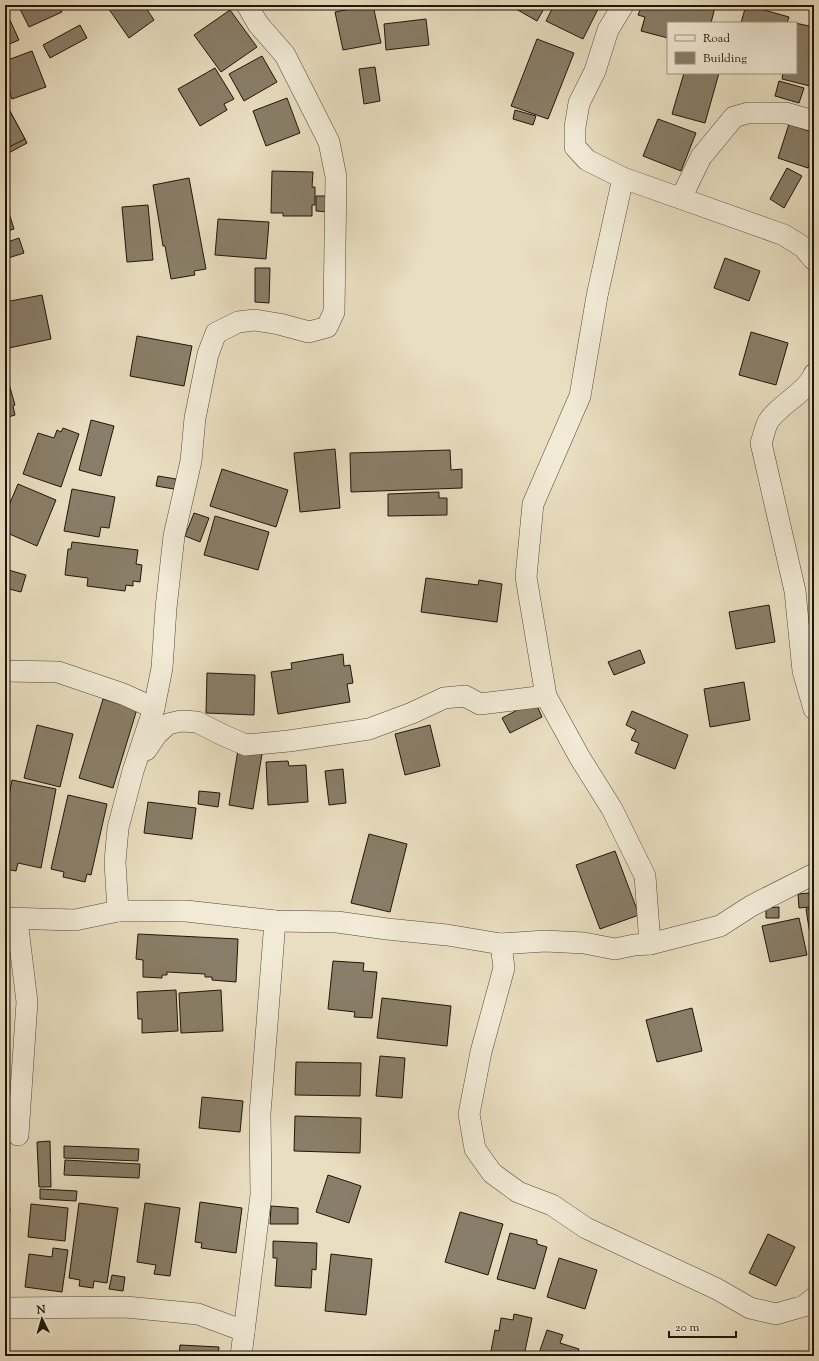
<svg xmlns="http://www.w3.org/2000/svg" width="819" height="1361" viewBox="0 0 819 1361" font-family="'Sorts Mill Goudy',serif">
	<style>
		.building { fill: #897e69; stroke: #20150a }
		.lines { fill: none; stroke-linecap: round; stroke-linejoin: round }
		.street-casing { stroke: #524738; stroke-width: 22 }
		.street { stroke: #f1ead6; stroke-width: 21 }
	</style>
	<rect width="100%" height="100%" fill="#e9dec0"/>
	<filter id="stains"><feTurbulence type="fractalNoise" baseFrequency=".005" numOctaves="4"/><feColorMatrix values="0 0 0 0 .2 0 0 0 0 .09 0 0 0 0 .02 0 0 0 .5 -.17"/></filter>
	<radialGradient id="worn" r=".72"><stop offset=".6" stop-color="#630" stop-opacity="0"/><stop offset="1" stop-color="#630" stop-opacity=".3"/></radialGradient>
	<g class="building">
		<polygon points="18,5 58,5 62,12 29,27"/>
		<polygon points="106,5 144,5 154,20 129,38"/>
		<polygon points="373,5 381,43 343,50 335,12"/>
		<polygon points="509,5 546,5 537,21"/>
		<polygon points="554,5 600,5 583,39 546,21"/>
		<polygon points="642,5 708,5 715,7 711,23 668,23 668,38 641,31 645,17 638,15"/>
		<polygon points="746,5 789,17 787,23 741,23"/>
		<polygon points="230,10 257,47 221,72 194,35"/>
		<polygon points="9,18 19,40 5,46 5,19"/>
		<polygon points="426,19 429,45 386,50 384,24"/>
		<polygon points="795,23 814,27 814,87 782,79 783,73 796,73"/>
		<polygon points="80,25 87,38 50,58 43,45"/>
		<polygon points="537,39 574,53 548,119 511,106"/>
		<polygon points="32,51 46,87 12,99 5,79 5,61"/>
		<polygon points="262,56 277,82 244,101 229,74"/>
		<polygon points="375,67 380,101 364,104 359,69"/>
		<polygon points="215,68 234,99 224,104 227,110 200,126 178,89"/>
		<polygon points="684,73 719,73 705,123 672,114"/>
		<polygon points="779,81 804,88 799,103 775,96"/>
		<polygon points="287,98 300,133 266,146 253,111"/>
		<polygon points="5,102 27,143 5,155"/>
		<polygon points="5,102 25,139 5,149"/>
		<polygon points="515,110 536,116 533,125 513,119"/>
		<polygon points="658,119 696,133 681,171 643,156"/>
		<polygon points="789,124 814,133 814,152 808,168 778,158"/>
		<polygon points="787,168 802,176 784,208 770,199"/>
		<polygon points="272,171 313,172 312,187 315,187 315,205 312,205 312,216 283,216 283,213 271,213"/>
		<polygon points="189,178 206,269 194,271 195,275 171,279 165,246 163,246 153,185"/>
		<polygon points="316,196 329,196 329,212 316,211"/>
		<polygon points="148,205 153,260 127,262 122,207"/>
		<polygon points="9,213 14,229 5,232 5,214"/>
		<polygon points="218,219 269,222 266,259 215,255"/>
		<polygon points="19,238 24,253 5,259 5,243"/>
		<polygon points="725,258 760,271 749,301 714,288"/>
		<polygon points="255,268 270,268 269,303 255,302"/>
		<polygon points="42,295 51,339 9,348 5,330 5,302"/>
		<polygon points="751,332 788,343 776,385 739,375"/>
		<polygon points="137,336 192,346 184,386 130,376"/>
		<polygon points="5,370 15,405 13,406 15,415 5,418"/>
		<polygon points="91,420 114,426 101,476 79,470"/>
		<polygon points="63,428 79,434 61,487 23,474 38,433 54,438 57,430 61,432"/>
		<polygon points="335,449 340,508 300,512 294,453"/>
		<polygon points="450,450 451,470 462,469 462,488 351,492 350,453"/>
		<polygon points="222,469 288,490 276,527 210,506"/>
		<polygon points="158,476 176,479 174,489 156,486"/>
		<polygon points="18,484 56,500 37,546 5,532 5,515"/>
		<polygon points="72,489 115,497 109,528 101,527 99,537 64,531"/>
		<polygon points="439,492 439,498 447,498 447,515 388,516 388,494"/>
		<polygon points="194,513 209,518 200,542 185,536"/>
		<polygon points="215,516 269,532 258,570 204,555"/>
		<polygon points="72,542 138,550 136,564 142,565 140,582 133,581 133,586 126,585 125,591 87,586 88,578 65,575 68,549 71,549"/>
		<polygon points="5,569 26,575 21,592 5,588"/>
		<polygon points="426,578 478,585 479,580 502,584 497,622 421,612"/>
		<polygon points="769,605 775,642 736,649 729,612"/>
		<polygon points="640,650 645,663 614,675 608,662"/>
		<polygon points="343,654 344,666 350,665 353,683 347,684 350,702 278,714 271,672 292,669 291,663"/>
		<polygon points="207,673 255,675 254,715 206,713"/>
		<polygon points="744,682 750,720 710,727 704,689"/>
		<polygon points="103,699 137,709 113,788 79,778"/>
		<polygon points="535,701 542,717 510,733 502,718"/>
		<polygon points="632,711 688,735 675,769 635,753 639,743 631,740 636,730 626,725"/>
		<polygon points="37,725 73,734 60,787 24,778"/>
		<polygon points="430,725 440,766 405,775 395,734"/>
		<polygon points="238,750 262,754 253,809 229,805"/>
		<polygon points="288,761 289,766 306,765 308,802 268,805 266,762"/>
		<polygon points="343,769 346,803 329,805 325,771"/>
		<polygon points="12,780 56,789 41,868 18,863 16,871 5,869 5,816"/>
		<polygon points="199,791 220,793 218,807 198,804"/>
		<polygon points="68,795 107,804 91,875 87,874 85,882 63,877 64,872 51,869"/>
		<polygon points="148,802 196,808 192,839 144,833"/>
		<polygon points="369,834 407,844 390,912 351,903"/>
		<polygon points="615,851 639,915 600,929 576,865"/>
		<polygon points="809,893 811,907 799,908 798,894"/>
		<polygon points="779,907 779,918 766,918 766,908"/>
		<polygon points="814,908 814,940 811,941 806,909"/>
		<polygon points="799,918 807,955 770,962 762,926"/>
		<polygon points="138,934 238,939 236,982 212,980 212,977 205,977 205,974 167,972 167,975 162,975 162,978 143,977 143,960 136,959"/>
		<polygon points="333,961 364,963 363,971 377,972 372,1018 354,1017 355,1012 328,1009"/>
		<polygon points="176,990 178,1031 142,1033 142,1019 138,1019 137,992"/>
		<polygon points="221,990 223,1031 181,1033 179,993"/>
		<polygon points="382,998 451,1006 447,1046 377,1038"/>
		<polygon points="692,1008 702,1051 657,1062 646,1020"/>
		<polygon points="380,1056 405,1058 402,1098 376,1096"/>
		<polygon points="296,1062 361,1063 360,1096 295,1095"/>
		<polygon points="202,1097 243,1101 240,1132 199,1128"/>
		<polygon points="295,1116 361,1118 360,1153 294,1151"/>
		<polygon points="50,1141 51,1187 39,1187 37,1142"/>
		<polygon points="64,1146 139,1149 138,1161 64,1158"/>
		<polygon points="65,1160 140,1164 139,1178 64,1175"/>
		<polygon points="328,1175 361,1186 349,1223 316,1212"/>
		<polygon points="40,1189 77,1191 76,1201 40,1199"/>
		<polygon points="200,1202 242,1208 236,1253 201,1248 202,1243 195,1242"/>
		<polygon points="79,1203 118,1208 107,1283 94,1281 93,1288 79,1286 80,1280 69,1278"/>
		<polygon points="145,1203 180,1208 170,1276 154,1274 156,1265 137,1262"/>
		<polygon points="31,1204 68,1208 65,1241 28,1237"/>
		<polygon points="271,1206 298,1208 298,1224 270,1224"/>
		<polygon points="5,1208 10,1208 5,1254"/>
		<polygon points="460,1212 503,1224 488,1275 445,1262"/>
		<polygon points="510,1233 537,1240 537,1244 547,1247 535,1289 497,1279"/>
		<polygon points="768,1234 795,1247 776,1286 749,1273"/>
		<polygon points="273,1241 317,1243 316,1270 312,1269 311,1288 275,1286 277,1258 273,1258"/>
		<polygon points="53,1248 68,1250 62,1292 25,1287 29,1254 52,1257"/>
		<polygon points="331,1254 372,1259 366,1315 325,1311"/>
		<polygon points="559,1258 597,1270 585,1309 547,1297"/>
		<polygon points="112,1275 125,1277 123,1291 109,1289"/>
		<polygon points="514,1314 532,1318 524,1356 514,1356 491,1351 495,1330 499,1331 501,1318 513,1320"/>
		<polygon points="547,1330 563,1335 560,1343 579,1349 577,1356 538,1356"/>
		<polygon points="180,1345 219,1347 218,1356 179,1356"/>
	</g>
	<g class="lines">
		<defs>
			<g id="street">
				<polyline points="623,5 608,30 595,71 579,103 575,127 575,147 587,160 623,178 784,235 803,247 814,260"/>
				<polyline points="681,198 701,157 734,117 748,113 786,113 814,121"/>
				<path d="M814,374C809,390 781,404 770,419C765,425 764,435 761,443L795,591L803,671L814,709"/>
				<polyline points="5,671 58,672 123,694 154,708"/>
				<polyline points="546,696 526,577 533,504 580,396 597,296 623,178"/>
				<polyline points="146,750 157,734 168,724 181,721 197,722 225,736 246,745 289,741 369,729 412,713 444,698 465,696 480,704 546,696 580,758 612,809 645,876 650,944"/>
				<polyline points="118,911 115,862 118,828 133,771 154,708 162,668 166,608 174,536 191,461 195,418 208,354 216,333 238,322 255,320 279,324 309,332 327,327 334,312 336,177 329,142 285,55 258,24 247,5"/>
				<polyline points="5,918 75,920 118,911 186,911 275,921 337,922 387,929 447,935 501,944 504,968 481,1052 469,1114 475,1149 492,1173 518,1192 552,1205 586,1228 717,1289 750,1308 776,1314 804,1306 814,1298"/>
				<polyline points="17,920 27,1002 18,1135"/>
				<polyline points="501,944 545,941 584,943 615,949 634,945 650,944 720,926 751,906 814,874"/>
				<polyline points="5,1308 126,1307 198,1314 244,1331"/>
				<polyline points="241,1356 261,1195 260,1114 275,921"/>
			</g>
		</defs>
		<use href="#street" class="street-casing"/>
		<use href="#street" class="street"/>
	</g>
	<rect width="819" height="1361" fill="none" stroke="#e9dec0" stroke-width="20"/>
	<rect x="6" y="6" width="807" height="1349" fill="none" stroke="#20150a" stroke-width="2"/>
	<rect x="10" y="10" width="799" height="1341" fill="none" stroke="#20150a"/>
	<rect x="667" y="22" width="130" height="52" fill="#f1ead6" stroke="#9d9584"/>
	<rect x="675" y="35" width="20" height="6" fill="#f1ead6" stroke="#9d9584"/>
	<text x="703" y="42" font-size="12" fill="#20150a">Road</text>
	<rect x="675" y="52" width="20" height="12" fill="#897e69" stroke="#9d9584"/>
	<text x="703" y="62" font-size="12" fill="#20150a">Building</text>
	<g transform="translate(42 1319) rotate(355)" stroke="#f1ead6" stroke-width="3" paint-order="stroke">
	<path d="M0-3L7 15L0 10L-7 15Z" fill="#20150a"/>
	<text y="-6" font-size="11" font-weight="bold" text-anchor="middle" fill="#20150a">N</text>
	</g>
	<path d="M669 1331v6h67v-6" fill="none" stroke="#20150a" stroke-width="2"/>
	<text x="675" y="1331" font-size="12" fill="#20150a" stroke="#f1ead6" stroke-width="3" paint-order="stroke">20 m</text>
	<rect width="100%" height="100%" filter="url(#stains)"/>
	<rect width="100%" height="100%" fill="url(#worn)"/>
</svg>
